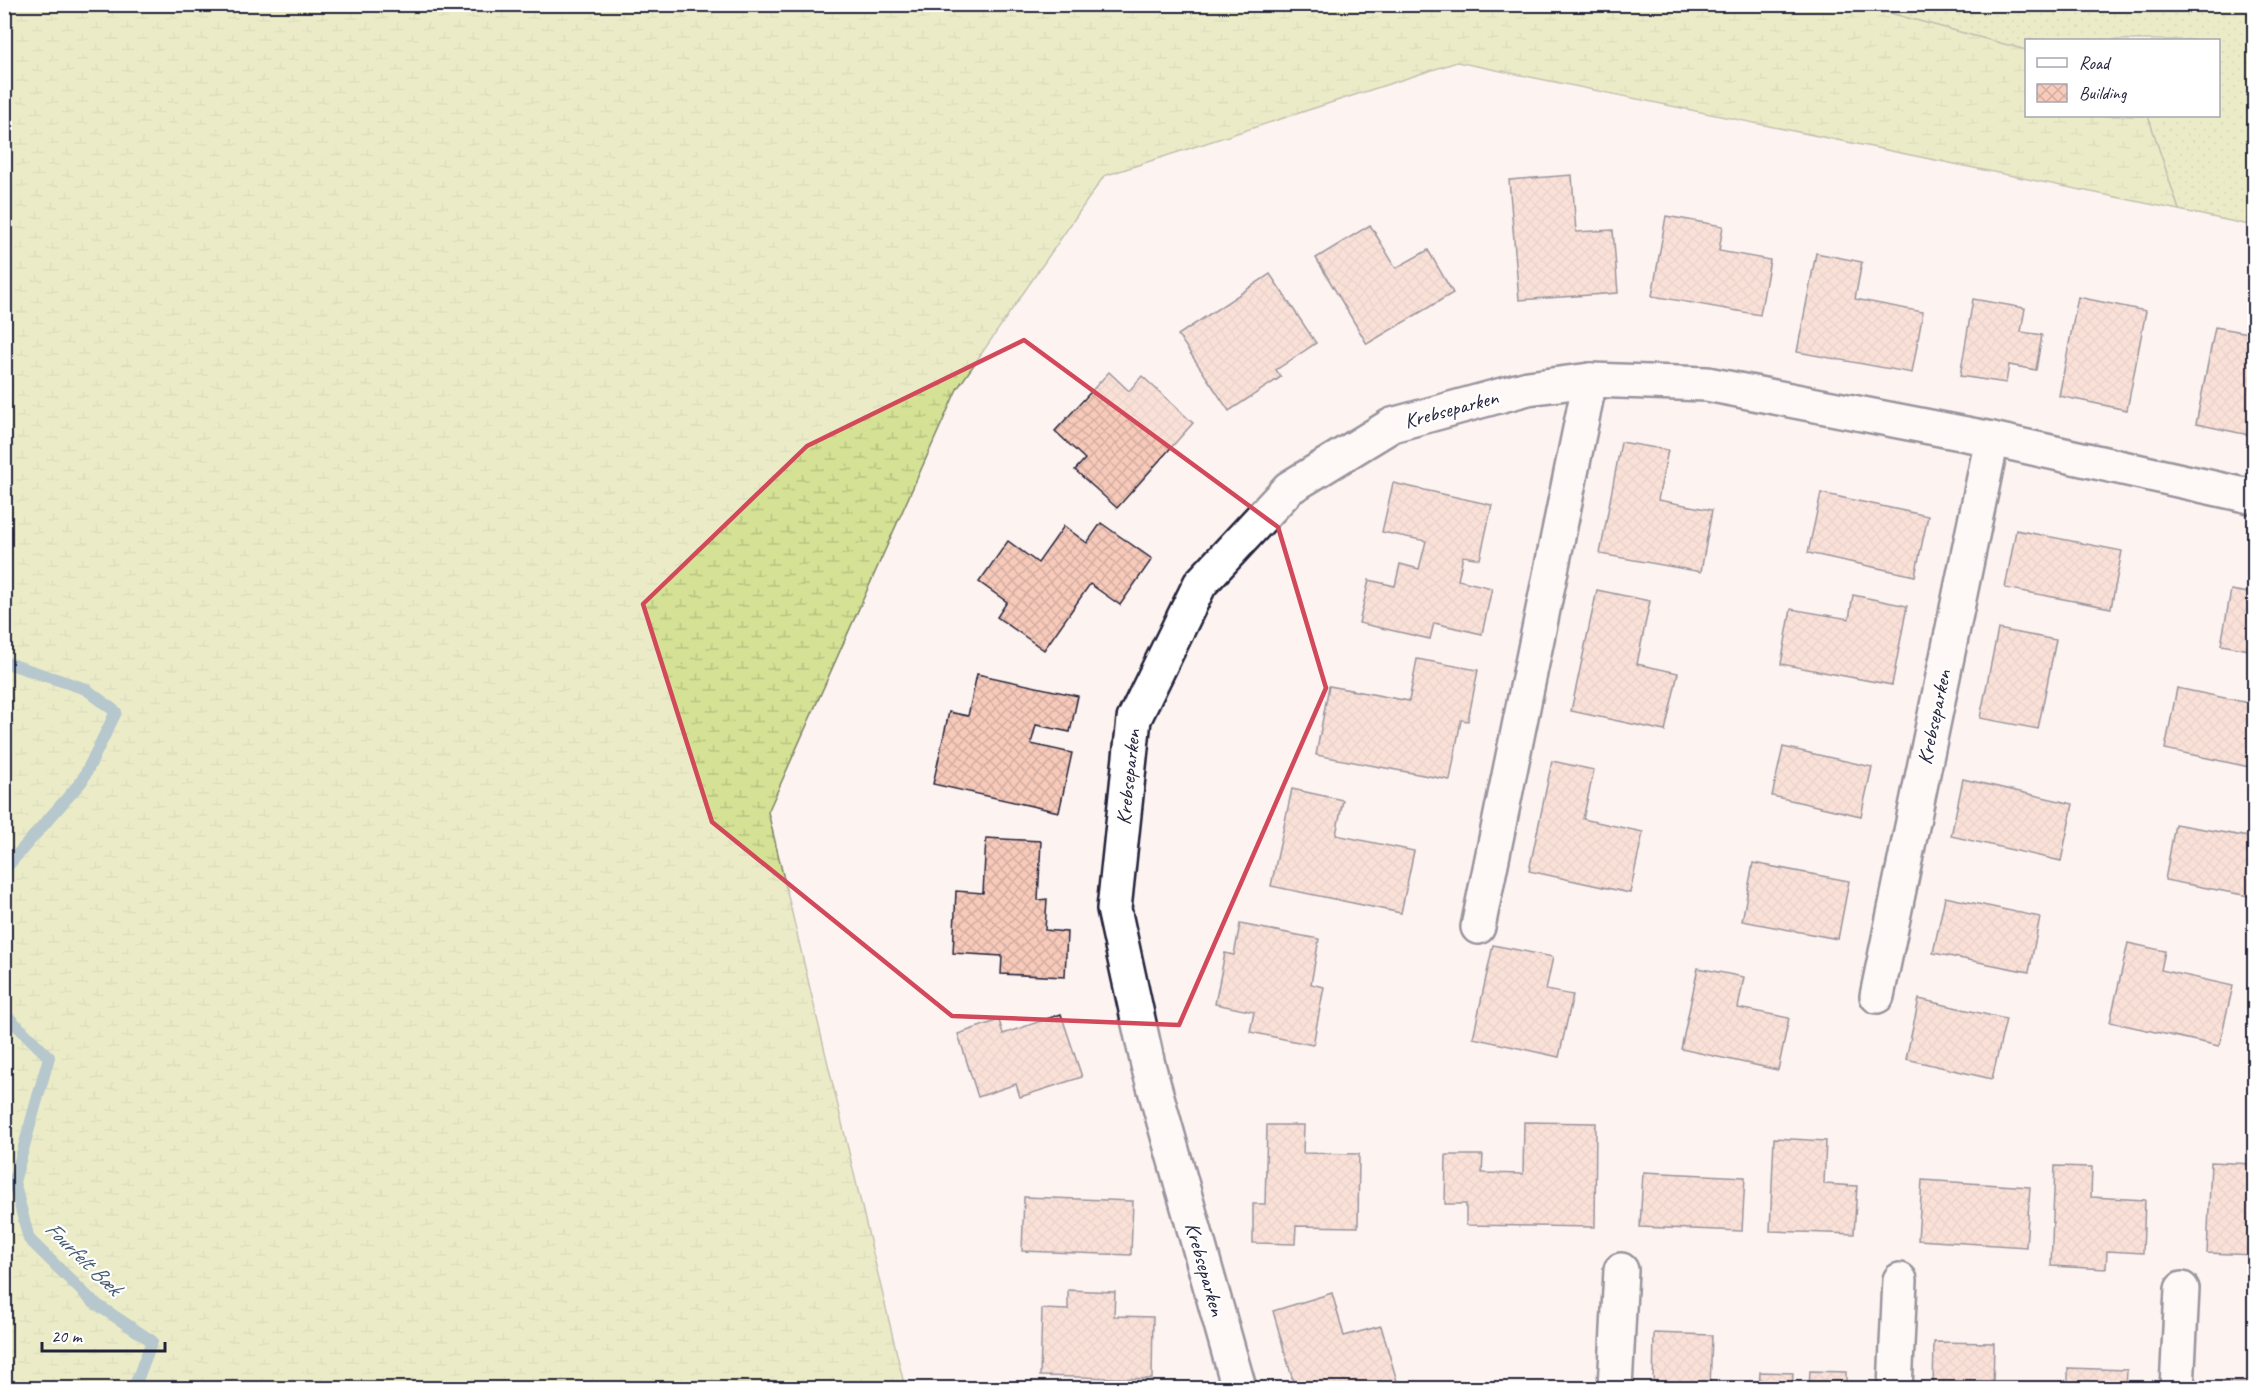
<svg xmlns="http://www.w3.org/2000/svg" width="2259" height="1393" viewBox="0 0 2259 1393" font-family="Caveat,sans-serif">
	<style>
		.grass { fill: url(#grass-dots); stroke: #7c8268; stroke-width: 1.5 }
		.wetland { fill: url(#wetland-marsh); stroke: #7c8268; stroke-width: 1.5 }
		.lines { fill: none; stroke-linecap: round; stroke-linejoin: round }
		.stream { stroke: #6191a2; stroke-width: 12 }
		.building { fill: url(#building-cross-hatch); stroke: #22223b; stroke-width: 1.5 }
		.minor-casing { stroke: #22223b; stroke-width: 38 }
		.minor { stroke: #fff; stroke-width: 33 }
		.marked { fill: none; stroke: #d1495b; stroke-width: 4.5; stroke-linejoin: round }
		.labels { text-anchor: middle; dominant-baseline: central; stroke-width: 4.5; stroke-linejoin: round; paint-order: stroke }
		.street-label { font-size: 21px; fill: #22223b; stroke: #fff }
		.water-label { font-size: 22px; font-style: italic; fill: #425a6f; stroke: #fff }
	</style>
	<defs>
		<pattern id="grass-dots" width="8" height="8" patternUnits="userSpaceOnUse" patternTransform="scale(1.5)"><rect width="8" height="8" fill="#d5e295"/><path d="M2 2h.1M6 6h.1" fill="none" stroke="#b7c281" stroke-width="1.8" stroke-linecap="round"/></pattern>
		<pattern id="wetland-marsh" width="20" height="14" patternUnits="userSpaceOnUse" patternTransform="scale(1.5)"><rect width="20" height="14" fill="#d5e295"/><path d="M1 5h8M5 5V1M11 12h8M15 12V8" fill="none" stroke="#b7c281"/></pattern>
		<pattern id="building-cross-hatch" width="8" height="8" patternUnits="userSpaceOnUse" patternTransform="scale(1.5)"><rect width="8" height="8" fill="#f7caba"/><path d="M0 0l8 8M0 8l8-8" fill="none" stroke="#d3ada1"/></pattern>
	</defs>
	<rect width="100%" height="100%" fill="#fdf4f1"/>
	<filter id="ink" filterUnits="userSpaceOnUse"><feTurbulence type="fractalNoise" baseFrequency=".0167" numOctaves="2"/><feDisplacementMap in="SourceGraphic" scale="12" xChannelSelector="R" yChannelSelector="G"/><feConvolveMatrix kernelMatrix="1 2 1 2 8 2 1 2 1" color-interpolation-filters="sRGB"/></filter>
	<g filter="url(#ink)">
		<polygon class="grass" points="1860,5 2254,5 2254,226 2179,210 2148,116 2218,116 2218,40 2026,40 2026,50"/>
		<polygon class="wetland" points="5,4 1860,5 2026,50 2026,116 2148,116 2179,210 1457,62 1104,176 957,389 768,812 905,1388 5,1388"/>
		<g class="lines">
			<g class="stream">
				<polyline points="4,662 86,689 116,712 82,781 4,870"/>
				<polyline points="4,1013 49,1057 14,1182 29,1239 93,1302 152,1341 134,1388"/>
			</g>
		</g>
		<g class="building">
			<polygon points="1572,175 1576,232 1613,230 1618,293 1519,300 1509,180"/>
			<polygon points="1666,216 1723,226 1719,251 1770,260 1760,315 1652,296"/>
			<polygon points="1370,225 1396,268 1428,250 1453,293 1367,344 1316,258"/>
			<polygon points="1816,253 1862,262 1855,299 1923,312 1912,373 1797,352"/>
			<polygon points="1270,274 1316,343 1276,370 1281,377 1229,411 1178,335"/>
			<polygon points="2078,297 2146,311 2127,410 2059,396"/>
			<polygon points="1973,299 2025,308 2021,332 2042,335 2036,370 2009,365 2006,383 1960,376"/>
			<polygon points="2215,327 2254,334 2254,436 2196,424"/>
			<polygon points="1109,372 1129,391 1142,376 1193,423 1117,508 1075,470 1085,459 1055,431"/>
			<polygon points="1621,442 1668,450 1658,500 1712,510 1701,572 1600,554"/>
			<polygon points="1393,483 1492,505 1480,559 1463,556 1458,580 1492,588 1482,634 1434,623 1430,639 1359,623 1369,580 1395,586 1400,564 1419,569 1426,541 1382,532"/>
			<polygon points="1821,493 1928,516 1915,576 1808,553"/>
			<polygon points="1101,523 1152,559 1120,605 1090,584 1044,650 997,617 1007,602 979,582 1008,541 1038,563 1064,526 1087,543"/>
			<polygon points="2016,530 2122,551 2111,608 2005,588"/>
			<polygon points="1597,590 1650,601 1637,664 1678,673 1665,731 1571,711"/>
			<polygon points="2231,590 2254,594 2254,651 2221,645"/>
			<polygon points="1853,595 1907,606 1892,685 1781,664 1791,609 1849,619"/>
			<polygon points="1998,629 2056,640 2038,729 1980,718"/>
			<polygon points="1417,659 1478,670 1468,721 1461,720 1450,780 1316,755 1329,686 1409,701"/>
			<polygon points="977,674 1078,696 1070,732 1036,725 1031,744 1072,753 1059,812 933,784 949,712 968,716"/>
			<polygon points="2177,688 2254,704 2254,768 2165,749"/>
			<polygon points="1783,747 1872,767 1861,816 1772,796"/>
			<polygon points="1552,761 1594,770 1583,819 1643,832 1630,893 1529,871"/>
			<polygon points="1963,779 2073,804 2061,861 1951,836"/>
			<polygon points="1292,789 1343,800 1336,835 1414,851 1401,913 1271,886"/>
			<polygon points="2175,824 2254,838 2254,897 2165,880"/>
			<polygon points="986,838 1041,841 1038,900 1047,899 1045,930 1067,932 1065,977 1001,974 1002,956 953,953 956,891 983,893"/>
			<polygon points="1753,863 1849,881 1838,939 1742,921"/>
			<polygon points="1945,897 2040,917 2029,972 1933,953"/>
			<polygon points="1240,924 1319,939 1311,984 1324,987 1313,1045 1250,1032 1254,1012 1215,1004 1225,953 1234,955"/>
			<polygon points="2128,943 2165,951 2161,970 2233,986 2219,1046 2110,1022"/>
			<polygon points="1493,945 1553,957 1546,990 1573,995 1559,1057 1473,1038"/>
			<polygon points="1698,968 1744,977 1738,1008 1789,1018 1778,1070 1681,1049"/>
			<polygon points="1919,999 2006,1019 1992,1079 1906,1059"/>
			<polygon points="1061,1014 1082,1077 1020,1097 1016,1084 978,1097 958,1034 999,1020 1003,1034"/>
			<polygon points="1524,1122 1596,1123 1595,1227 1466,1225 1466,1204 1445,1204 1446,1155 1483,1155 1482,1173 1523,1174"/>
			<polygon points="1267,1125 1304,1125 1303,1153 1359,1154 1358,1227 1296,1226 1295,1244 1253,1243 1253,1204 1265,1204"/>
			<polygon points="1774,1138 1826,1141 1824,1184 1857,1186 1854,1234 1770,1231"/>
			<polygon points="2211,1162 2254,1164 2254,1255 2207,1253"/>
			<polygon points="2055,1166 2092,1167 2091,1197 2145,1200 2143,1253 2107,1251 2106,1269 2051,1266"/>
			<polygon points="1643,1172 1745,1177 1742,1231 1640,1227"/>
			<polygon points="1922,1180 2030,1187 2026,1247 1918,1240"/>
			<polygon points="1024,1197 1133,1201 1131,1255 1022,1251"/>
			<polygon points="1068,1290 1115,1292 1114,1316 1153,1317 1152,1379 1040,1376 1042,1309 1068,1310"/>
			<polygon points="1332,1293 1344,1336 1381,1326 1397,1381 1371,1388 1295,1388 1273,1311"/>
			<polygon points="1654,1333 1712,1335 1710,1388 1653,1388"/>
			<polygon points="1934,1342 1994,1343 1993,1388 1933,1388"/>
			<polygon points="2068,1368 2127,1370 2126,1388 2068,1388"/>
			<polygon points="1810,1371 1846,1372 1846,1388 1809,1388"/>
			<polygon points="1760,1372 1793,1373 1792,1388 1759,1388"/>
			<rect x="2223" y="1382" width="31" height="6"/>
		</g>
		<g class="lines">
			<defs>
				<g id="minor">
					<polyline points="1478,927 1590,380"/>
					<polyline points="1877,996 1992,439"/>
					<polyline points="1239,1388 1148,1065 1114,909 1134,719 1200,584 1289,488 1392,425 1528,388 1590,380 1707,384 1992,439 2254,497"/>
					<polyline points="1615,1388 1621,1270"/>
					<polyline points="1895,1388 1900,1280"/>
					<polyline points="2177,1388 2182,1289"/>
				</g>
			</defs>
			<use href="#minor" class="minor-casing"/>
			<use href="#minor" class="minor"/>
		</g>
	</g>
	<path d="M0 0H2259V1393H0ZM1024,340L1278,527L1326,688L1179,1025L952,1016L712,822L643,604L807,446Z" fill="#fdf4f1" fill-opacity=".55" fill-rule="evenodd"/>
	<path class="marked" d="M1024,340L1278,527L1326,688L1179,1025L952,1016L712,822L643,604L807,446Z"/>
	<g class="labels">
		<g class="street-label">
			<text transform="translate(1451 409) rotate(-15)">Krebseparken</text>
			<text transform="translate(1934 717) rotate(-78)">Krebseparken</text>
			<text transform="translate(1128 777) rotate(-84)">Krebseparken</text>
			<text transform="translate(1205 1269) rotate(74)">Krebseparken</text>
		</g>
		<g class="water-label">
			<text transform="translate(83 1258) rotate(44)">Fourfelt Bæk</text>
		</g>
	</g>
	<rect width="2259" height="1393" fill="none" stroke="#fff" stroke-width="24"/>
	<rect x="12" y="12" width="2235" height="1369" fill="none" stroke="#22223b" stroke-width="2" filter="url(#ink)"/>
	<rect x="2025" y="39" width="195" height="78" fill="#ffffff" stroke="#a7a7b1" stroke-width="1.5"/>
	<rect x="2037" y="58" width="30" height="9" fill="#ffffff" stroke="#a7a7b1" stroke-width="1.5"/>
	<text x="2079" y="69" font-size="18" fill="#22223b">Road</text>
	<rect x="2037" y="84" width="30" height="18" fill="url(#building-cross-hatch)" stroke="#a7a7b1" stroke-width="1.5"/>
	<text x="2079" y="99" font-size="18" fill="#22223b">Building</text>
	<path d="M42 1342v9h123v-9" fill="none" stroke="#22223b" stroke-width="3"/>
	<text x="51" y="1342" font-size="18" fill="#22223b" stroke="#ffffff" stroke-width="4.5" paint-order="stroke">20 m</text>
</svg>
